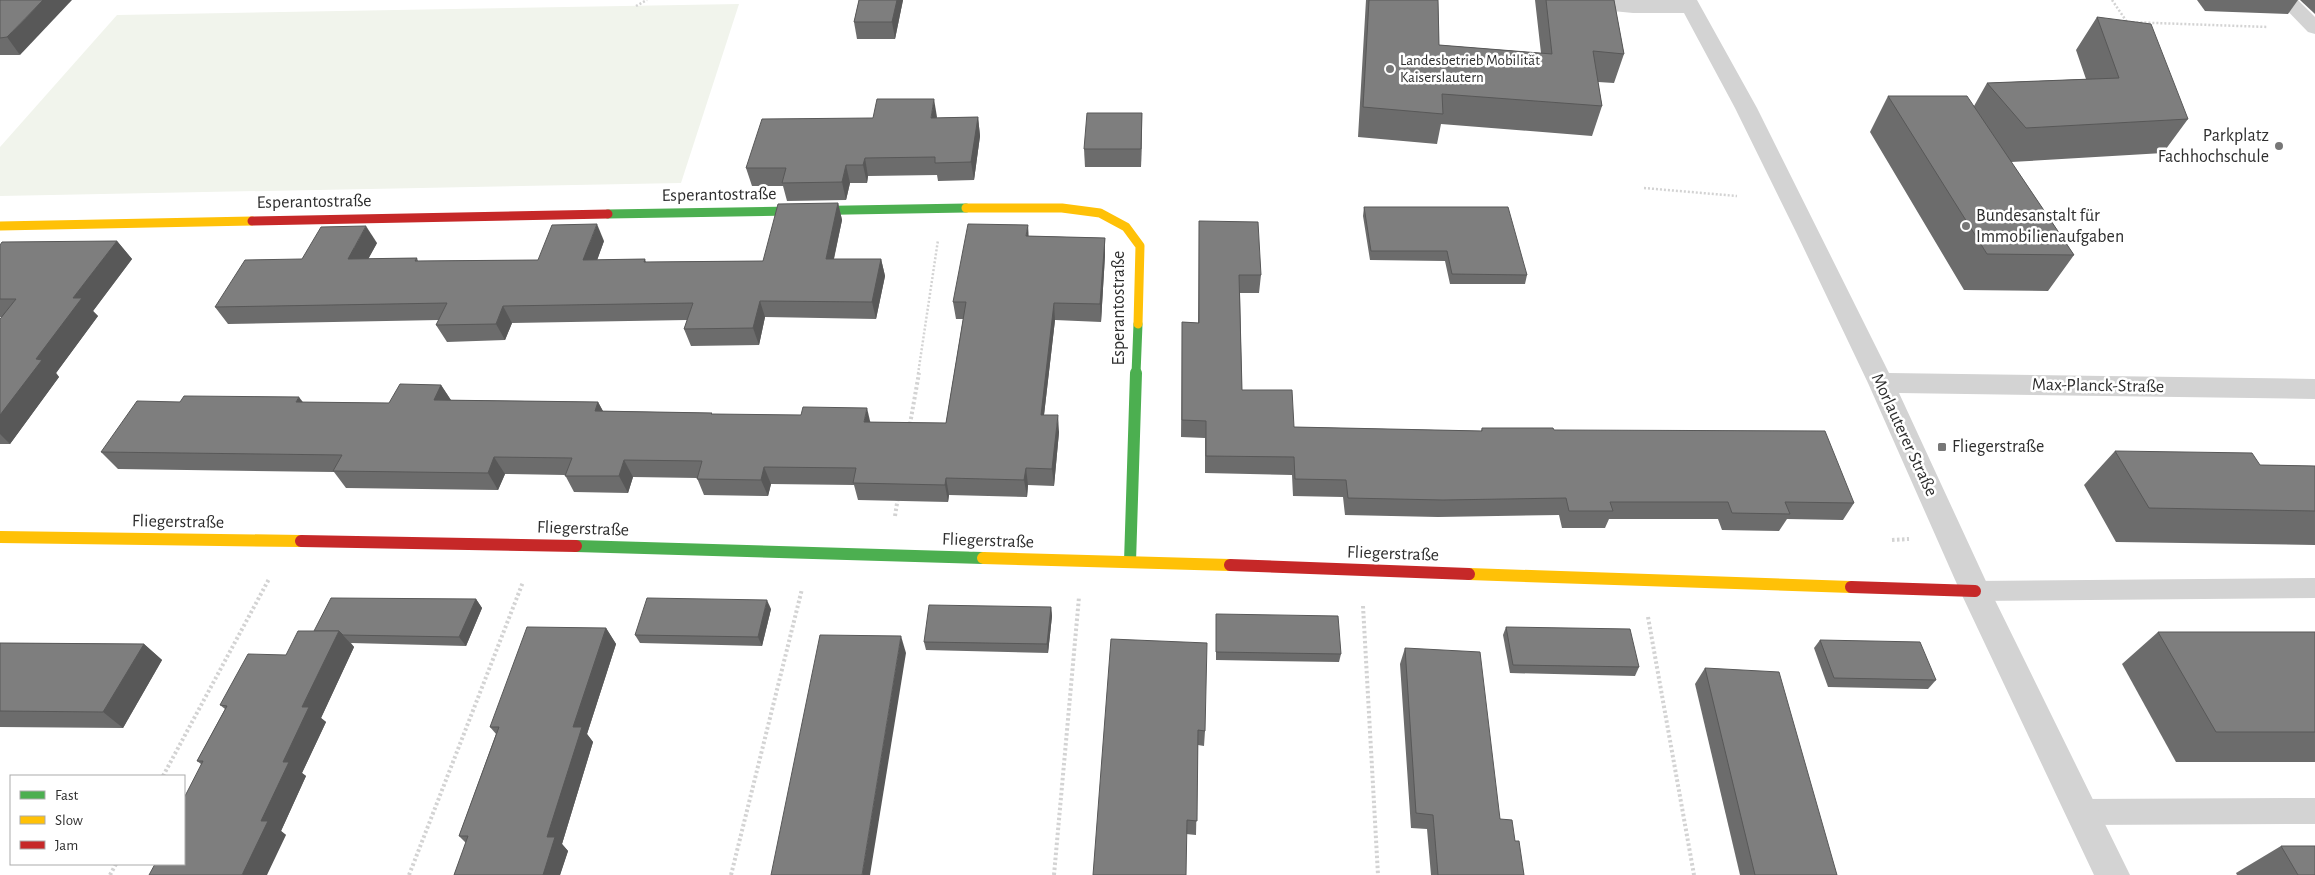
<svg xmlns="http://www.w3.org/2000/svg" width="2315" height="875" viewBox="0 0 2315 875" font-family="'Alegreya Sans',sans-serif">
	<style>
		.green { fill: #f1f4ec }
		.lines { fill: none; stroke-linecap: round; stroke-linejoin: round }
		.path-far1 { stroke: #d3d3d3; stroke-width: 2.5; stroke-dasharray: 2 2; stroke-linecap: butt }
		.path { stroke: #d3d3d3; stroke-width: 4; stroke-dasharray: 2.5 2.5; stroke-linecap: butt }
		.lane { fill: #d3d3d3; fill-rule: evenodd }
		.street { fill: #d3d3d3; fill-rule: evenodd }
		.fast-far1 { stroke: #4caf50; stroke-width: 9 }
		.fast { stroke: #4caf50; stroke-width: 12 }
		.slow-far1 { stroke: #ffc107; stroke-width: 9 }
		.slow { stroke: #ffc107; stroke-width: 12 }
		.jam-far1 { stroke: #c62828; stroke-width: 9 }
		.jam { stroke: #c62828; stroke-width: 12 }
		.wall { fill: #6c6c6c }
		.shaded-wall { fill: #585858 }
		.building { fill: #7e7e7e; stroke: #585858 }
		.poi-dot { fill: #777; stroke: #fff; stroke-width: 2 }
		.labels { text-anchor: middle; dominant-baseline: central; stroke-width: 5; stroke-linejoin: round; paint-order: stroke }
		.far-poi-label { font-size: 15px; fill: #2e2e2e; stroke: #fff; text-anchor: start }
		.poi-label { font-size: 18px; fill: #2e2e2e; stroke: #fff; text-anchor: start }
		.street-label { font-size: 18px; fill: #2e2e2e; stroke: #fff }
	</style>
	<rect width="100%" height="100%" fill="#fff"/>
	<polygon class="green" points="739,4 681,183 0,196 0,147 117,15"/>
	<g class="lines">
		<g class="path-far1">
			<polyline points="2112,0 2127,22 2268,27"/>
			<polyline points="636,6 647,0"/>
			<polyline points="1644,188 1737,196"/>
			<polyline points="918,374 938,240"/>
		</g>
		<g class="path">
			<polyline points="910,424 919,373"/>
			<polyline points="895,516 898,497"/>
			<polyline points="1892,540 1909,539"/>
			<polyline points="1363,606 1378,875"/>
			<polyline points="1648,617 1694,875"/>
			<polyline points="163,776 269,579"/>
			<polyline points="110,875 116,864"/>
			<polyline points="409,875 523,582"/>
			<polyline points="731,875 802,589"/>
			<polyline points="1054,875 1079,597"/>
		</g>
		<g class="lane">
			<polygon points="2315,578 2315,598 1975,601 1966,598 1963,591 1966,584 1975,581"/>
			<polygon points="2315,798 2315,824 2081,825 2071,821 2067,812 2071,803 2081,799"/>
		</g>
		<g class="street">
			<polygon points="1552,0 1697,0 1757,108 1889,373 2315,379 2315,399 1899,393 1990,590 2130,875 2094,875 1960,591 1868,383 1797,234 1735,108 1684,13 1633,13 1562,6 1555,4"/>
			<polygon points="2277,0 2298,0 2315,17 2315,34 2308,32"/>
		</g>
		<g class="fast-far1">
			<polyline points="608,214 966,208"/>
			<polyline points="1136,374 1138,324"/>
		</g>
		<g class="fast">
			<polyline points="576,546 983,558"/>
			<polyline points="1130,562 1136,373"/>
		</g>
		<g class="slow-far1">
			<polyline points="966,208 1062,208 1100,213 1126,227 1140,246 1138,324"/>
			<polyline points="0,226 252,221"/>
		</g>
		<g class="slow">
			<polyline points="0,537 301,541"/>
			<polyline points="983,558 1230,565"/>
			<polyline points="1469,574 1851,587"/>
		</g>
		<polyline class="jam-far1" points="252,221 608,214"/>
		<g class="jam">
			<polyline points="301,541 576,546"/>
			<polyline points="1230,565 1469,574"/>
			<polyline points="1851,587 1975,591"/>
		</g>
	</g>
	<g class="wall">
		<polygon points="0,0 20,55 0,55"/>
		<polygon points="859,0 903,0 895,39 857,39 854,22"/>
		<polygon points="1366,0 1438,0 1439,45 1541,53 1535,0 1614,0 1624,54 1614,83 1598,82 1602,106 1592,136 1441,124 1437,144 1358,137"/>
		<polygon points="2197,0 2298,0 2288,14 2205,11"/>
		<polygon points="2300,0 2315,0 2315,14"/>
		<polygon points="2097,17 2188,119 2163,153 2011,162 2074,255 2048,291 1964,290 1870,132 1888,96 1974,106 1987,83 2086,79 2076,50"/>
		<polygon points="1142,113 1141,167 1085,167 1084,149"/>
		<polygon points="978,117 980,136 974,180 938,181 937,175 868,176 867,183 850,183 846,200 787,201 783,186 752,186 746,168 936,118"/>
		<polygon points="838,203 842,220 834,259 881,259 885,276 876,319 765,317 759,345 691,346 684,329 687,320 512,323 505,340 447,342 436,325 439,320 228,324 215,307 302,259 377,243 368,259 417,258 418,261 538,260 604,241 597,260 645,259 646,262 763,261"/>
		<polygon points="1364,207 1527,275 1525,284 1450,284 1445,261 1370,260 1363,216"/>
		<polygon points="1199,221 1261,275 1259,293 1240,293 1242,390 1294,427 1481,431 1482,428 1554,430 1854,503 1843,520 1787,519 1779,531 1722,530 1718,519 1609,519 1605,528 1562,528 1559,515 1438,517 1345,515 1343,497 1293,496 1292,475 1205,473 1205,438 1181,437 1182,322 1198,323"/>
		<polygon points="1029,236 1105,238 1105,255 1101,322 1055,320 1044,415 1059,432 1054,486 1028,485 1027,497 949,495 948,502 858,500 854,485 771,484 768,496 704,495 697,478 633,477 628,493 574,492 565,475 505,474 498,490 346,488 334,472 118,469 101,452 180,402 389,403 441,385 451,400 598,402 603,411 712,413 712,414 870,422 946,423 963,319 956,319 953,302"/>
		<polygon points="117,241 132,259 93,311 98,316 56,373 59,377 10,444 0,444 0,319 2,317 0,317 0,245"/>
		<polygon points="2115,451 2260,465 2315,466 2315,545 2116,542 2084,485"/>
		<polygon points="476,599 482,608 466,646 351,643 354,647 321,718 326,722 302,773 306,776 281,831 286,835 184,864 201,764 197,761 225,709 220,705 286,655 314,631"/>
		<polygon points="1051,607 1052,616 1048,653 926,650 924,642"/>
		<polygon points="771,609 762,646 640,643 635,635"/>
		<polygon points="1216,614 1341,654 1339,662 1216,660"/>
		<polygon points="1506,627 1639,667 1635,676 1510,673 1503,635"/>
		<polygon points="606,628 616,644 587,734 593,742 562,844 568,851 560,875 454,875 466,843 459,836 496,734 490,727"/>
		<polygon points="2158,632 2315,632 2315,762 2176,762 2122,664"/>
		<polygon points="1111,639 1205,731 1204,746 1198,745 1196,835 1186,834"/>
		<polygon points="1820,640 1936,680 1928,689 1828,687 1814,648"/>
		<polygon points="0,643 144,644 162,660 123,728 0,727"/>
		<polygon points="1405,648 1500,819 1515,841 1524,875 1431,875 1427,829 1411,828 1400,664"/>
		<polygon points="1705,668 1837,875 1740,875 1695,684"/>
		<polygon points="2281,846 2315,875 2237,875 2236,873"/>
	</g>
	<g class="shaded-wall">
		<polygon points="43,0 72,0 20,55 7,37"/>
		<polygon points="897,0 903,0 895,39 892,22"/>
		<polygon points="934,99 937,117 934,136 931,118"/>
		<polygon points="1142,113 1142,131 1141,167 1141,149"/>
		<polygon points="978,117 980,136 974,180 971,162"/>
		<polygon points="865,158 868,176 867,183 863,165"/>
		<polygon points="846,165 850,183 846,200 842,182"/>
		<polygon points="838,203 842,220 830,276 826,259"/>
		<polygon points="597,224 604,241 591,277 583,260"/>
		<polygon points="1028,225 1029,242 1026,236"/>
		<polygon points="366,226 377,243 359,276 348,259"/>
		<polygon points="1105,238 1105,255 1101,322 1100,304"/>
		<polygon points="117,241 132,259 93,311 98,316 56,373 59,377 10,444 0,434 0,415 36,359 73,298"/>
		<polygon points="881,259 885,276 876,319 872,302"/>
		<polygon points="760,301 765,317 759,345 753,328"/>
		<polygon points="1054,303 1055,320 1042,432 1041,415"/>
		<polygon points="503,306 512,323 505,340 496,324"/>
		<polygon points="441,385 452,402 434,400"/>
		<polygon points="299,397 312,414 296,402"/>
		<polygon points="598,402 607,419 595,411"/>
		<polygon points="867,408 871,425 864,422"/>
		<polygon points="1058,415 1059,432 1054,486 1052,469"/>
		<polygon points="494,457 505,474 498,490 488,473"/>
		<polygon points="624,460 633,477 628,493 619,476"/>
		<polygon points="764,467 771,484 768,496 761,480"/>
		<polygon points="1026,468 1028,485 1027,497 1024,480"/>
		<polygon points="946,478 949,495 948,502 945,485"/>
		<polygon points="476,599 482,608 466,646 459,637"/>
		<polygon points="767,600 771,609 762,646 758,637"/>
		<polygon points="1051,607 1052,616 1048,653 1047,644"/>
		<polygon points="606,628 616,644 587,734 593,742 562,844 568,851 560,875 543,875 547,837 573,727"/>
		<polygon points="339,631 354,647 321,718 326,722 302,773 306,776 281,831 286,835 267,875 242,875 261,821 283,762 302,707"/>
		<polygon points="901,636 906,653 870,875 862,875"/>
		<polygon points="144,644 162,660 123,728 103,712"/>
	</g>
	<g class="building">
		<polygon points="0,0 43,0 7,37 0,38"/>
		<polygon points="859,0 897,0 892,22 854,22"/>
		<polygon points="1369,0 1438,0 1439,45 1552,54 1546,0 1614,0 1624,54 1593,51 1602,106 1442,94 1443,114 1363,107"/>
		<polygon points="2097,17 2151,24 2188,119 2026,128 1987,83 2119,78"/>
		<polygon points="1888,96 1967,96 2074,255 1987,254"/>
		<polygon points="877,99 934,99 931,118 978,117 971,162 935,163 935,157 865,158 863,165 846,165 842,182 782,183 786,168 746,168 762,119 873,118"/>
		<polygon points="1087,113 1142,113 1141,149 1084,149"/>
		<polygon points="838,203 826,259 881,259 872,302 760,301 753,328 684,329 693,303 503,306 496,324 436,325 447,303 215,307 245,260 302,259 321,227 366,226 348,259 417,258 415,261 538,260 552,225 597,224 583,260 645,259 644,262 763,261 778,204"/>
		<polygon points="1364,207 1508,207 1527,275 1452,274 1447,251 1371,251"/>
		<polygon points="1199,221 1258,222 1261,275 1239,275 1242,390 1292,390 1294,427 1482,431 1482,428 1553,428 1554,430 1825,431 1854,503 1785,502 1790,514 1732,513 1728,502 1610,502 1613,511 1569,511 1566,498 1443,500 1348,498 1346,480 1295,479 1294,457 1206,456 1206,421 1182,420 1182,322 1199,323"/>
		<polygon points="968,224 1028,225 1026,236 1105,238 1100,304 1054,303 1041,415 1058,415 1052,469 1026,468 1024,480 946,478 945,485 853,483 856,468 764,467 761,480 697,479 702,461 624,460 619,476 565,476 572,458 494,457 488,473 333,471 342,455 101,452 137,401 180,402 184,396 299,397 296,402 389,403 400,384 441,385 434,400 598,402 595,411 712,413 711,414 801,415 803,407 867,408 864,422 946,423 966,302 953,302"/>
		<polygon points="117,241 73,298 82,298 36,359 42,360 0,415 0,319 16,299 0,299 0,245 2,242"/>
		<polygon points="2115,451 2252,453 2260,465 2315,466 2315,511 2149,508"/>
		<polygon points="331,598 476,599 459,637 343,635 339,631 314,631"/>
		<polygon points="647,598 767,600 758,637 635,635"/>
		<polygon points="929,605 1051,607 1047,644 924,642"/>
		<polygon points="1216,614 1338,616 1341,654 1216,652"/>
		<polygon points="527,627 606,628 573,727 582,727 547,837 555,837 543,875 454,875 468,836 459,836 499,727 490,727"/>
		<polygon points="1506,627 1630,629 1639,667 1513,665"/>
		<polygon points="298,631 339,631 302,707 309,707 283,762 289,762 261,821 268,821 242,875 149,875 155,864 184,864 184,798 203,761 197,761 227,706 220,705 248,654 286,655"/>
		<polygon points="2158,632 2315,632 2315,732 2216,732"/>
		<polygon points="820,635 901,636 862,875 771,875"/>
		<polygon points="1111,639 1207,643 1205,731 1198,730 1197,821 1187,820 1186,875 1093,875"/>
		<polygon points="1820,640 1920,642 1936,680 1834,678"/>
		<polygon points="0,643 144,644 103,712 0,711"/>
		<polygon points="1405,648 1480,652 1500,819 1512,820 1515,841 1519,841 1524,875 1438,875 1433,815 1416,813"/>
		<polygon points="1705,668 1779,672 1837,875 1755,875"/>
		<polygon points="2281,846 2315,846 2315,875 2298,875"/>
	</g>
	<g class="poi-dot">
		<circle cx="1390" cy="69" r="5"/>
		<circle cx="2279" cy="146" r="5"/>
		<circle cx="1966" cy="226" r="5"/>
		<rect x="1937" y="442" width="10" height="10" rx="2.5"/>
	</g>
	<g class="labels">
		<g class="far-poi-label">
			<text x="1400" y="60">Landesbetrieb Mobilität<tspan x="1400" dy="17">Kaiserslautern</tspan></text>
		</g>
		<g class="poi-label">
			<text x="2269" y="136" text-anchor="end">Parkplatz<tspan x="2269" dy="21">Fachhochschule</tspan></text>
			<text x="1976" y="216">Bundesanstalt für<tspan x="1976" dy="21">Immobilienaufgaben</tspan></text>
			<text x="1952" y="447">Fliegerstraße</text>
		</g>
		<g class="street-label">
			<text transform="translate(719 195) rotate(-1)">Esperantostraße</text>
			<text transform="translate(314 202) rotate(-1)">Esperantostraße</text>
			<text transform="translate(1119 308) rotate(-90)">Esperantostraße</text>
			<text transform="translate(2098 386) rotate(1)">Max-Planck-Straße</text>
			<text transform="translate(1904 435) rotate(65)">Morlauterer Straße</text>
			<text transform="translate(178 522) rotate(1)">Fliegerstraße</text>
			<text transform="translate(583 529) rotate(2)">Fliegerstraße</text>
			<text transform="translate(988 541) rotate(2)">Fliegerstraße</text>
			<text transform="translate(1393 554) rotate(2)">Fliegerstraße</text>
		</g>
	</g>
	<rect x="10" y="775" width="175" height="90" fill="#ffffff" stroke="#ababab"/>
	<rect x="20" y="791" width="25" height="8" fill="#4caf50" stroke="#ababab"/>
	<text x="55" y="800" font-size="15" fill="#2e2e2e">Fast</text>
	<rect x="20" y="816" width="25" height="8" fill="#ffc107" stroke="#ababab"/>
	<text x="55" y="825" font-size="15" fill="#2e2e2e">Slow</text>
	<rect x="20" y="841" width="25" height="8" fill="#c62828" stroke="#ababab"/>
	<text x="55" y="850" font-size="15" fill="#2e2e2e">Jam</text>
</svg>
